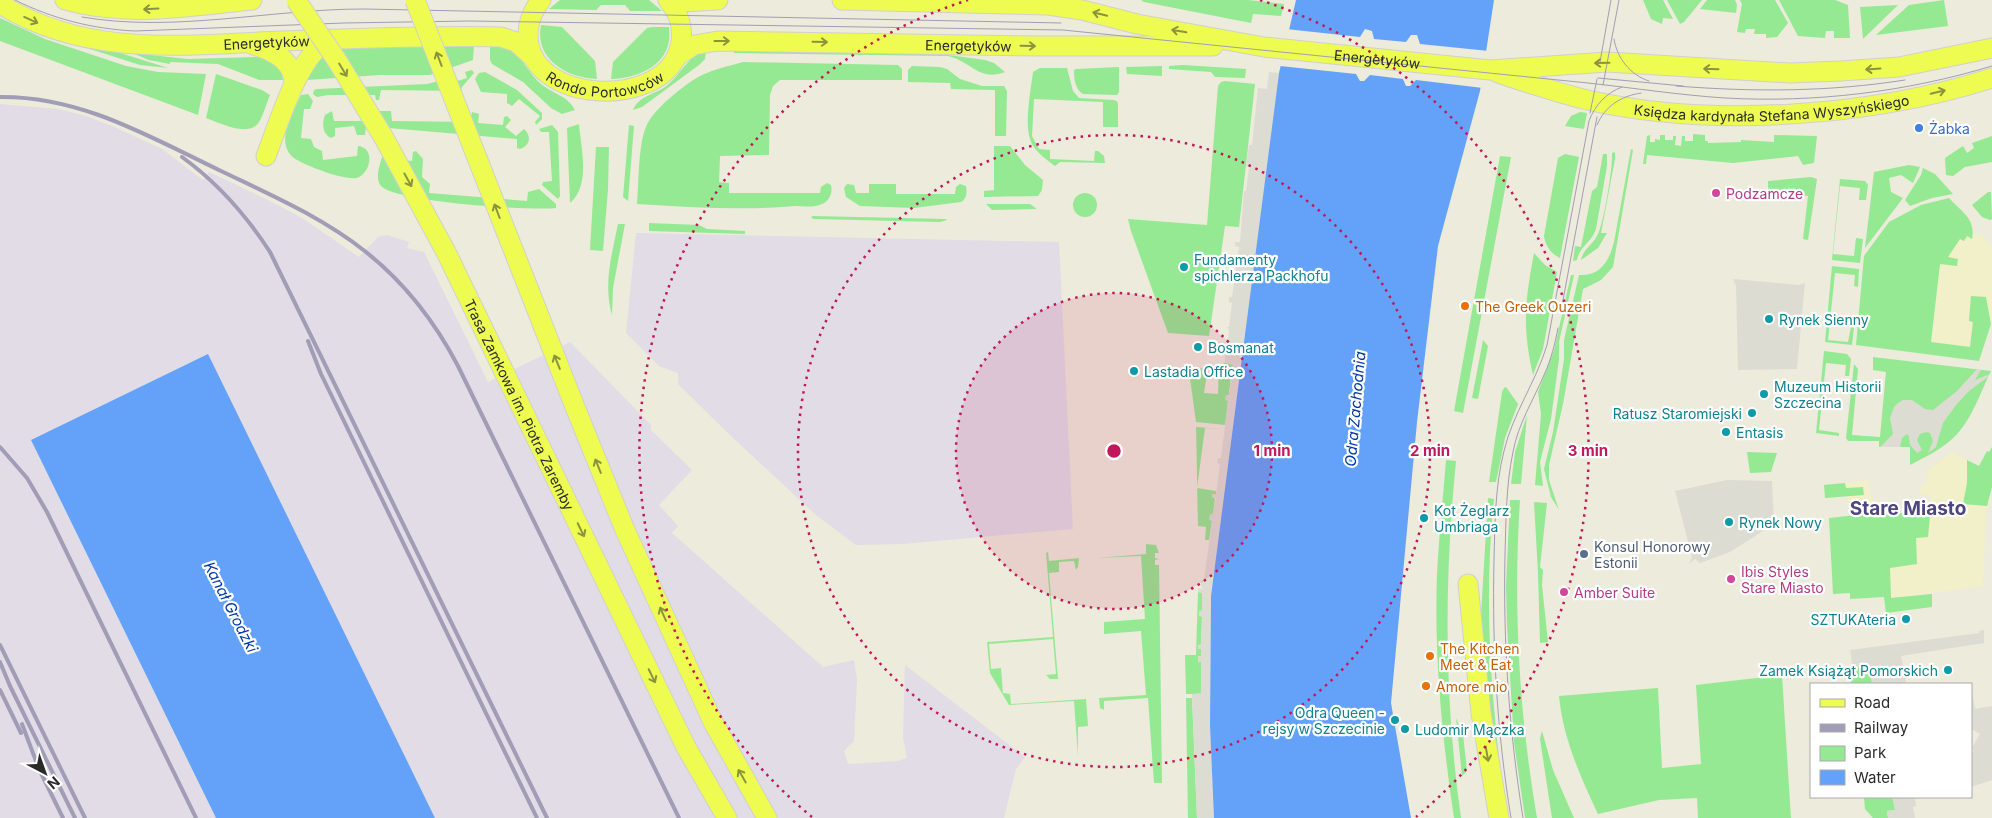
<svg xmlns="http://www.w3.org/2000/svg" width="1992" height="818" viewBox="0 0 1992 818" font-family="Inter,sans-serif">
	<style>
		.industrial { fill: #e1dce5 }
		.education { fill: #f1f0c8 }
		.green { fill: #94e992 }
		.plaza { fill: #dddcd2 }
		.water { fill: #64a2f9 }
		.pier { fill: #edebdb }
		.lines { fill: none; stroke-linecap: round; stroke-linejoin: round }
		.major-casing { stroke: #d0d0d0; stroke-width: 21 }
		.major { stroke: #eefc51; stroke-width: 19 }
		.tram { stroke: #a19db6; stroke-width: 1 }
		.rail { stroke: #a19db6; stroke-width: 4 }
		.major-bridge-casing { stroke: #d0d0d0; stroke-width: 21; stroke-linecap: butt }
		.major-bridge { stroke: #eefc51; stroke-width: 19 }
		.oneway { stroke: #8c933e }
		.ring { fill: none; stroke: #c2185b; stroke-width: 2.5; stroke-dasharray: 2.5 5 }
		.shop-dot { fill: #3f7fe0; stroke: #fff; stroke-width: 2 }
		.hotel-dot { fill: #d1479c; stroke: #fff; stroke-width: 2 }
		.culture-dot { fill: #0f9aa8; stroke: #fff; stroke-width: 2 }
		.food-dot { fill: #e8710a; stroke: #fff; stroke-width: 2 }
		.service-dot { fill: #5c6f8a; stroke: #fff; stroke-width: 2 }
		.labels { text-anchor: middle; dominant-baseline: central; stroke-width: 4.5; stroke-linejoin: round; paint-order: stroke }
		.street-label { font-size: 14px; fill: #2a2a2a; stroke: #fff }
		.shop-label { font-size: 14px; fill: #366cbe; stroke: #fff; text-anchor: start }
		.hotel-label { font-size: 14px; fill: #b23c85; stroke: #fff; text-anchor: start }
		.culture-label { font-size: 14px; fill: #0d838f; stroke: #fff; text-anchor: start }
		.food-label { font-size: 14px; fill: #c56008; stroke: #fff; text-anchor: start }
		.service-label { font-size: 14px; fill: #4e5e75; stroke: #fff; text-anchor: start }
		.water-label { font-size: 15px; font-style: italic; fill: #0239a6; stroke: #fff }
		.district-label { font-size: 19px; font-weight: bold; fill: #4e467f; stroke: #fff }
		.centre { fill: #c2185b; stroke: #fff; stroke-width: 2.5 }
		.ring-label { font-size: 15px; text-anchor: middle; font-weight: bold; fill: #c2185b; stroke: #fff; stroke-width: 4.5; stroke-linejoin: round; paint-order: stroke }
	</style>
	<rect width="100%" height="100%" fill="#edebdb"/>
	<g class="industrial">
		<polygon points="0,104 58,109 86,116 112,126 162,149 203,180 209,172 270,201 302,218 359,257 378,237 387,235 409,242 407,248 424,252 488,382 570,342 651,425 651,430 692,470 659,505 678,526 672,533 823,667 854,660 857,680 854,741 844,751 848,764 898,761 907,758 903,737 905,665 1025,757 1016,769 1004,818 435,818 207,355 31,440 216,818 0,818"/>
		<polygon points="636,233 1059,242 1073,529 902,544 856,545 816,515 731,436 678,384 678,373 659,366 626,333"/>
	</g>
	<g class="education">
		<polygon points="1949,201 1973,227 1973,234 1981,235 1992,248 1992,324 1976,353 1880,343"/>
		<polygon points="1952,452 1979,466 1992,487 1986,513 1983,586 1891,598 1890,568 1850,516 1845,483 1871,480 1868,484 1870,495 1873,495 1875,514 1910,513 1928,515 1931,496 1920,494 1921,485 1926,485 1928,470"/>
	</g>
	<g class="green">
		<polygon points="560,0 649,0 662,11 630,11 625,5 601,5 596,10 549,9"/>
		<polygon points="1141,0 1248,0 1284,4 1281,16 1253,14 1251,23 1144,2"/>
		<polygon points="1643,0 1663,0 1673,19 1663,18 1662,24 1651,19"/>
		<polygon points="1667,0 1702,0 1684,22 1680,24"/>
		<polygon points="1707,0 1735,0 1737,5 1736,13 1700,9"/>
		<polygon points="1740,0 1775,0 1788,23 1777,37 1766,38 1766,34 1754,34 1755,29 1746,29 1745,33 1737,32 1742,4"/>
		<polygon points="1779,0 1835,0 1848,5 1850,38 1834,38 1834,31 1826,31 1825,38 1798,36"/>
		<polygon points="1944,0 1948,26 1876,35 1909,5"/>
		<polygon points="1898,5 1863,39 1860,7"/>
		<polygon points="0,18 45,39 126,66 158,72 206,74 198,115 0,41"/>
		<path d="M541,25L562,27L595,61L597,79C567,78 534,59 541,25Z"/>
		<path d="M652,27H669C674,63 641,78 611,79L613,62L647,28Z"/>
		<polygon points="62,40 111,50 168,68 140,65"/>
		<path d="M474,44L473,60L430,75H380L307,80C313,63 323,55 339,48Z"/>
		<path d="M490,46C496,46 503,45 509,49C523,57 528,73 541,84C553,94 567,95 575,110L562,114L551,108L523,82L492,64L490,60Z"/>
		<path d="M734,50L941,54L985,60L994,63L1005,72C979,82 971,61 948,56L734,53Z"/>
		<path d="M706,51L705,59L699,65L642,107L633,110C639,96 653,95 665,87C681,76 686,56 706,51Z"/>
		<polygon points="132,53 188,59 260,57 272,61 281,70 283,80 259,80 218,64 170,62 170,64 149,60"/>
		<path d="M743,62L898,65L902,69V80H780L773,86L770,95L769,155L720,156L719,182L729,183V193H820L821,187L827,183L831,185C833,193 829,201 822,204C814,208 803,206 795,206C742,211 689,207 637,204C639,182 638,146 646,127C652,110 686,83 702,75C715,69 729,66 743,62Z"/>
		<polygon points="1183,65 1246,69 1245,78 1215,77 1211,72 1169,69 1169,66"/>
		<polygon points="912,66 940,67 947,69 960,79 982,86 1004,86 1007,91 1006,136 995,136 995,90 951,89 950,83 908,82 908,70"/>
		<polygon points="1162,66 1162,76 1127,74 1126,67"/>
		<path d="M1119,67V92L1117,95L1083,94C1075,89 1074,79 1074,70L1076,69Z"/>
		<path d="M1040,68H1067L1073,91L1079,98L1113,100L1117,101L1118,104V127H1103V102L1034,99L1032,136L1039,149L1050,150V159L1094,161L1095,151H1098L1104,156L1105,163L1060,162L1055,166C1047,160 1037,153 1032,144C1023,127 1031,90 1033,72Z"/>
		<polygon points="472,70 474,73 462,87 461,91 381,90 379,100 376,100 375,95 328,95 317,97 313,94 314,90 317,89 427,84 443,80 445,85 467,78 465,72"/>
		<polygon points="485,72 517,90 542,113 542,119 536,125 535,122 540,116 519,99 512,106 507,103 507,94 481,92 475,79 479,73"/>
		<path d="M216,74L262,90L270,95C266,104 264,114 259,122C249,138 220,123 206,118Z"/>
		<polygon points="1225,81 1255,84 1239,227 1225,226 1209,336 1168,333 1131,231 1128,219 1207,225 1218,86 1221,82"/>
		<path d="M308,94L313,101L310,109H304L301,138L311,139L314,147L322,151L323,160L357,156L358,146C375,148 371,171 359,177C350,183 303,165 294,158C290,155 287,151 286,146C282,130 295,109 301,95Z"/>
		<path d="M332,111L334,121H368L370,111H391L392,121L470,122L472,112L479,114L478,123L503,125L504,117L507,116L511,120L505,127L516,136L524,129C532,136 530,146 520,149L517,148V139L366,126L365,135H357L354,126L335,128V136L331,138C322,134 322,123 325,115Z"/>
		<polygon points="1580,112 1587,113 1584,129 1565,126 1571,116"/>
		<path d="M579,124C581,149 591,185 570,203L567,128Z"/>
		<polygon points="552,125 558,132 560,196 558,199 542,185 543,182 552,181 549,132 541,132 539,129"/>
		<polygon points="629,125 634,126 628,201 623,197"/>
		<polygon points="1693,134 1705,135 1705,141 1708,141 1708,143 1741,142 1741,140 1774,142 1774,135 1817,136 1814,163 1803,165 1798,156 1733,163 1647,155 1646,164 1643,164 1647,136 1650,135 1650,142 1655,142 1655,139 1660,140 1660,135 1665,135 1665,140 1673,140 1673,136 1676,136 1675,145 1681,146 1682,136 1685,136 1685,141 1693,141"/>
		<polygon points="1992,136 1992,162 1965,167 1953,176 1946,175 1945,158 1963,146 1967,153 1974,148 1972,143"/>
		<polygon points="994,146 1010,146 1025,165 1043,180 1042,190 1038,196 984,197 984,191 994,190"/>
		<polygon points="596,147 609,147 608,189 603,251 590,250"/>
		<path d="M1631,149L1633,150L1613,267L1601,280L1583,289L1563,404L1549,465V480L1559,510L1551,497L1544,469L1553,432L1564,359V340L1579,275C1601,276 1609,261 1614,242Z"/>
		<path d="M416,151L423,159L422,177L430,184L429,193L527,201L528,192L539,189L556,204V208C531,211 395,202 381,186C374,177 381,163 383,153L393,159L412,161L413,152Z"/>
		<path d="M1615,152V159L1601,233H1607L1598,248L1581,260C1583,249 1594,244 1598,234C1604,222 1613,167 1612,153Z"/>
		<path d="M1565,154L1579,157L1560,258C1551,254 1545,245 1544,236L1558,158Z"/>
		<path d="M1603,154H1607V166L1596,229C1592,242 1579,247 1577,260L1573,261L1575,246L1581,247L1592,191L1597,187Z"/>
		<polygon points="1500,156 1511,157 1463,413 1454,411"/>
		<polygon points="1909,165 1920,167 1913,183 1901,175 1889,178 1891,192 1903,198 1865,248 1874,172"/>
		<polygon points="1923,168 1935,174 1953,194 1932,198 1910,206 1905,200 1921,175"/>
		<polygon points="1811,177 1817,179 1808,240 1803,239 1808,196 1768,193 1768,181"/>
		<polygon points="1840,179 1865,181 1868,185 1866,200 1859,200 1860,188 1840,186 1833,254 1854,256 1856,238 1863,239 1860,263 1832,260"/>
		<path d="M847,184L854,185L856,193H869V184H896V194H955L956,187L960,184L966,186C967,192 967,199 961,202L914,208L860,206L846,197L844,188Z"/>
		<polygon points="1988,192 1991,192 1992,219 1990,220 1982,217 1972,205"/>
		<circle cx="1085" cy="205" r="12"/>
		<path d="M1949,198C1962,212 1976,219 1972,239L1967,236L1964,241L1960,239L1948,257L1958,259L1957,266L1940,264L1931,342L1970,347L1973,322L1969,321L1971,296L1986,297L1991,324L1979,361L1856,345L1864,256L1889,222L1921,205Z"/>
		<polygon points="986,204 1030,204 1037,209 992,210"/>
		<polygon points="813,216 946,219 947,220 940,222 813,219 811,217"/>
		<polygon points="649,223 699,225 707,229 745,231 745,234 649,231"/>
		<path d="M618,224H625L613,288L612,315C603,284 612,254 618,224Z"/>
		<path d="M1534,253L1545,265L1557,272L1543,349L1533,375C1522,326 1525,301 1534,253Z"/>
		<polygon points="1832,266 1859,269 1858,287 1854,286 1855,275 1835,273 1828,340 1848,342 1851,327 1854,328 1852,345 1825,342"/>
		<polygon points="1571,275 1574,275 1559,342 1559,359 1551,419 1540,462 1543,486 1535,485 1541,414 1538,392 1554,350"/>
		<polygon points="1483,340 1488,346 1478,399 1472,398"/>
		<polygon points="1824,351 1847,354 1851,359 1849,376 1845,376 1846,365 1826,363 1819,430 1839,433 1839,436 1816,433"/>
		<path d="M1873,357L1991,371C1981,391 1973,416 1958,433C1945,448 1927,456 1910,465V447H1879V441H1848L1846,438L1854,364L1858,369L1852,435L1880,437L1886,372L1873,370Z"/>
		<polygon points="1225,363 1233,364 1232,372 1228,372 1231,376 1229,396 1226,395 1228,401 1225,425 1196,422 1189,371 1208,367 1204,393 1218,394 1219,365"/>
		<polygon points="1506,387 1518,404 1505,438 1496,482 1489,482 1502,392 1504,388"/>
		<polygon points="1527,415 1521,484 1511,484 1515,452"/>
		<path d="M1196,427L1225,429L1205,428L1197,488L1216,491V494H1212V497L1215,498L1213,515L1210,514L1212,521L1209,540H1205L1206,527L1198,526C1197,493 1197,460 1196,427Z"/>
		<polygon points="1992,447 1992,487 1987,506 1963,504 1967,483 1967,460 1979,466 1987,451 1989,452"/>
		<polygon points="1747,452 1777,453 1771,472 1750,473"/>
		<path d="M1446,460L1456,461C1444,583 1444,697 1461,818H1454C1442,738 1434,655 1437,574C1439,536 1443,498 1446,460Z"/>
		<polygon points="1845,483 1846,488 1863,487 1864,495 1825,498 1824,485"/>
		<path d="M1488,498L1494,499C1484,593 1490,688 1502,781L1499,782L1480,632Z"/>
		<path d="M1510,500H1520C1513,606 1519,714 1537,818H1525L1514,742L1507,626L1506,586Z"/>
		<polygon points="1534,502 1547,503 1540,567 1543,570 1542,585 1548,642 1540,643 1538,573"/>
		<polygon points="1910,513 1930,516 1928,537 1916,538 1917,564 1890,568 1891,598 1932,594 1932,607 1886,613 1884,597 1850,599 1850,593 1833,594 1829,518 1866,514"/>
		<polygon points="1146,544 1156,545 1159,553 1155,553 1155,558 1159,559 1155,560 1155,565 1159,565 1162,783 1154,783 1148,698 1104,701 1104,710 1100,708 1099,698 1146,695 1141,631 1104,634 1104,622 1145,619 1141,556 1097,558 1146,554"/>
		<polygon points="1048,552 1049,561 1079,558 1078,567 1076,570 1074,561 1059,562 1059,572 1049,573 1058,679 1050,679 1046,675 1056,674 1053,639 989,644 991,669 1001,668 1003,693 1010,694 1011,704 1086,699 1088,726 1078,727 1078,756 1074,701 1009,705 990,673 987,642 1053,637 1046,553"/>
		<polygon points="1198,592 1203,593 1201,645 1198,645 1198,649 1201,649 1201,656 1198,656 1198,662 1201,662 1201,694 1186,694 1185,655 1196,655"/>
		<polygon points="1870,665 1872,684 1851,684 1851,670 1853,668"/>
		<path d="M1782,675L1791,818H1698L1697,798L1659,800L1598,814C1580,776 1563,738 1559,696L1658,688L1662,768L1701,764L1696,685Z"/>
		<polygon points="1186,698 1192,698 1197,818 1188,818"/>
		<polygon points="1456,718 1463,734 1467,771 1462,776"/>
		<polygon points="1542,731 1553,770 1574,818 1552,818 1540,739"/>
		<polygon points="1864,797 1893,797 1895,810 1887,811 1888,818 1873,818 1865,809"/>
	</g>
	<g class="plaza">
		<polygon points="1269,72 1279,73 1211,596 1210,726 1214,818 1197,818 1192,694 1201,693 1201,662 1198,662 1198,656 1201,656 1201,649 1198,649 1198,645 1201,644 1202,617 1199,616 1199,611 1202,610 1202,593 1198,592 1198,588 1203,589 1201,586 1201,580 1204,580 1212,521 1209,520 1210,514 1213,514 1216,498 1212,497 1212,494 1216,494 1220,464 1217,463 1218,458 1221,458 1228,401 1225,400 1226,395 1229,395 1229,388 1230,387 1231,376 1227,375 1228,372 1232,372 1233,365 1225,363 1225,358 1229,330 1227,327 1229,327 1232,303 1229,302 1229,297 1232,297 1239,247 1235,246 1235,242 1240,242 1244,191 1246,191 1249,167 1246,166 1249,145 1252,145 1258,88 1267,89"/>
		<polygon points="1733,279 1799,285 1805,283 1797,369 1738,370 1736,286"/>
		<polygon points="1977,369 1981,370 1975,380 1990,374 1988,377 1969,391 1956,405 1943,423 1936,447 1928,453 1933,441 1930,433 1926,432 1920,434 1917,440 1922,450 1917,453 1910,445 1909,437 1907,434 1902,438 1900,447 1880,447 1893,434 1890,418 1894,407 1898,403 1903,400 1912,400 1925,409 1933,410 1957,391"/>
		<polygon points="1727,480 1772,481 1774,524 1730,552 1700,563 1695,559 1689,564 1692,557 1675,491"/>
		<polygon points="1984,630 1984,643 1901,656 1906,684 1872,684 1870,665 1853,668 1850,650 1979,633 1979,631"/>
		<polygon points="1971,687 1975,709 1992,706 1992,780 1971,787 1971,755 1974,750 1972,748 1980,734 1971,729"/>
		<polygon points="1892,797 1915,797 1916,806 1913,807 1915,818 1888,818 1887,811 1895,810"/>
	</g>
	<g class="water">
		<polygon points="1296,0 1494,0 1480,91 1438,246 1417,422 1391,703 1411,818 1214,818 1210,726 1211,596 1279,73"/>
		<polygon points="208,354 435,818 216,818 31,440"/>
	</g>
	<polygon class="pier" points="1286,29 1360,37 1365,29 1372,31 1374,39 1406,42 1411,35 1417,35 1420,44 1489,51 1483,88 1416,80 1410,86 1406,86 1403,79 1370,75 1364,81 1360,81 1356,74 1280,66"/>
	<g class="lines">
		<defs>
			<g id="major">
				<path d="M65,0C126,18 190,6 252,0"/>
				<path id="s1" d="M541,0C533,10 528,22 528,35C528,104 661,110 679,50C685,32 680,14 668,0"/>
				<polyline points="672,0 681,2 718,0"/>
				<path id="s2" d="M842,0L1048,5L1082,10L1137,24L1264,47L1490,70L1607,62L1790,73L1841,71L1899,67L1992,48"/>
				<path id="s3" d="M0,4C87,58 184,45 281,41C354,39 427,35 501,37L516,42L534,58"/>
				<path d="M253,45C272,50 293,60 294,82"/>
				<path id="s4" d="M677,56L694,45L718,41L1038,46H1213"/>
				<path id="s5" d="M1498,73C1529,83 1560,94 1592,101C1715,128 1873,116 1992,78"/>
				<path id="s6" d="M384,138L446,252L686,747L727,818"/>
				<path d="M266,156C278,126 299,51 331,39"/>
				<polyline points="575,407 625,530 713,722 767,818"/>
				<polyline points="1468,584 1481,713 1499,818"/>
			</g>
		</defs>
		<use href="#major" class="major-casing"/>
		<use href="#major" class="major"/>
		<g class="tram">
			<path d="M15,0C53,19 93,29 135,31L344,23L469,21L1063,30L1588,83C1634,88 1679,95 1725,98C1815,103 1906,92 1992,66"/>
			<path d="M82,17C175,33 270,9 364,9L1061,23"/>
			<path d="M1614,39C1617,58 1630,75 1649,81"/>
			<polyline points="1600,62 1611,0"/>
			<polyline points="1598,78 1683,86"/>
			<polyline points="1603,85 1619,0"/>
			<path d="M1676,86C1753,92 1829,92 1905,80"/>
			<polyline points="1590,113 1597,79"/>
			<path d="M1597,125C1605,106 1621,96 1641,93"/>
			<polyline points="1561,311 1597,117"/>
			<path d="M1511,818C1497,732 1492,647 1494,560C1495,524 1495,486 1504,451C1513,413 1536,382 1547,345L1589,121C1595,105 1606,93 1622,87"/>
			<path d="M1523,818C1509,730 1503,642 1505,554C1506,520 1506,485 1513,452C1518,424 1533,401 1544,375C1551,360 1555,344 1558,328"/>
		</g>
		<g class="rail">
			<path d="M0,97C81,96 150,137 221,171C271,195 322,217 366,252C405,283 435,322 458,366L679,818"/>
			<path d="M182,157C218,183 246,215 270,252L547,818"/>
			<polyline points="308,341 321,374 537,818"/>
			<polyline points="0,447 27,478 47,512 196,818"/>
			<polyline points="0,645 85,818"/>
			<polyline points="0,662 10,686 75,818"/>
			<polyline points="0,690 21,733"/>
			<polyline points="22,724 39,769 63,818"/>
		</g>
		<defs>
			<g id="major-bridge">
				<polyline points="296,0 338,62 384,138"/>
				<polyline points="415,0 575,407"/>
			</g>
		</defs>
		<use href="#major-bridge" class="major-bridge-casing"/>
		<use href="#major-bridge" class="major-bridge"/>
	</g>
	<defs><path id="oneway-shaft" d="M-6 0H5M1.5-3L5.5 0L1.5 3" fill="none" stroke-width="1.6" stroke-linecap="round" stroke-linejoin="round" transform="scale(1.25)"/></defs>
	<g class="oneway">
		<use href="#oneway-shaft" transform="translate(151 9) rotate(177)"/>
		<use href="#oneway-shaft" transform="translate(1100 14) rotate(-166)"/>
		<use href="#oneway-shaft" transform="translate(31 20) rotate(24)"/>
		<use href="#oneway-shaft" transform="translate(1179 31) rotate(-170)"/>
		<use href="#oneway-shaft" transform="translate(722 41)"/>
		<use href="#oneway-shaft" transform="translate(820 42) rotate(1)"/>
		<use href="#oneway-shaft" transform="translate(1028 46) rotate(1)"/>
		<use href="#oneway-shaft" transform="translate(439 59) rotate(-111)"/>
		<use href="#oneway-shaft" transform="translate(1602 63) rotate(179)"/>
		<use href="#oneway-shaft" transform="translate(1711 69) rotate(-178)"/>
		<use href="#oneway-shaft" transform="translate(1873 69) rotate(176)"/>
		<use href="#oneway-shaft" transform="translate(343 70) rotate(59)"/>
		<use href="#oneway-shaft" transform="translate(1938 92) rotate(-13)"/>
		<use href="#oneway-shaft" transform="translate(408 180) rotate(61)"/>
		<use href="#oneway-shaft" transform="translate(497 211) rotate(-111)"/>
		<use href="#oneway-shaft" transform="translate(557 362) rotate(-112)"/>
		<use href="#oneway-shaft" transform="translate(598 466) rotate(-112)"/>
		<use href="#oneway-shaft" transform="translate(581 530) rotate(64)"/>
		<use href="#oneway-shaft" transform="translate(663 614) rotate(-114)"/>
		<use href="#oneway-shaft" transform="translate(652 676) rotate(64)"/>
		<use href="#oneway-shaft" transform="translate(1487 754) rotate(80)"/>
		<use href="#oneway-shaft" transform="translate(742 776) rotate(-120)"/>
	</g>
	<circle cx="1114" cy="451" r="158" fill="#c2185b" fill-opacity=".12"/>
	<g class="ring">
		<circle cx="1114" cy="451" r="158"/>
		<circle cx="1114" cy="451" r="316"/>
		<path d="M812 817A474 474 0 0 1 968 0M1260 0A474 474 0 0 1 1416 817"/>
	</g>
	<circle class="shop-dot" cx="1919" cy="128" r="5"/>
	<g class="hotel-dot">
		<circle cx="1716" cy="193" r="5"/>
		<circle cx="1731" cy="579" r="5"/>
		<circle cx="1564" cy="592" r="5"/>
	</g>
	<g class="culture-dot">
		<circle cx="1184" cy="267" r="5"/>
		<circle cx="1769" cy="319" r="5"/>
		<circle cx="1198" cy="347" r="5"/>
		<circle cx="1134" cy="371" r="5"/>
		<circle cx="1764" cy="394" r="5"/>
		<circle cx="1752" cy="413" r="5"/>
		<circle cx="1726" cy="432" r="5"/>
		<circle cx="1424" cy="518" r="5"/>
		<circle cx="1729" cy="522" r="5"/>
		<circle cx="1906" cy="619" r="5"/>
		<circle cx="1948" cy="670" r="5"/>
		<circle cx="1395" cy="720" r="5"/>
		<circle cx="1405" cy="729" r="5"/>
	</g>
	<g class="food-dot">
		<circle cx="1465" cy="306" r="5"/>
		<circle cx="1430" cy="656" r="5"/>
		<circle cx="1426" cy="686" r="5"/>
	</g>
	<circle class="service-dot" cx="1584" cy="554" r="5"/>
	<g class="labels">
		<g class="street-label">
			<text stroke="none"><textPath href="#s3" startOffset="274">Energetyków</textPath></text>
			<text stroke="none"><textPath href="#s4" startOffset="295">Energetyków</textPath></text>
			<text stroke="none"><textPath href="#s2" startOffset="540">Energetyków</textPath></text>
			<text stroke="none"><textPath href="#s1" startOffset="144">Rondo Portowców</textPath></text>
			<text stroke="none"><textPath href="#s5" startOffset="279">Księdza kardynała Stefana Wyszyńskiego</textPath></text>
			<text stroke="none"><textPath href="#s6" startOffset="299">Trasa Zamkowa im. Piotra Zaremby</textPath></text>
		</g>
		<g class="shop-label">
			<text x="1929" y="128">Żabka</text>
		</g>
		<g class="hotel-label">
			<text x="1726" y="193">Podzamcze</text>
			<text x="1741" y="571">Ibis Styles<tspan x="1741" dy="16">Stare Miasto</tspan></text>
			<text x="1574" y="592">Amber Suite</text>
		</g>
		<g class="culture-label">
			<text x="1194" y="259">Fundamenty<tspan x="1194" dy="16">spichlerza Packhofu</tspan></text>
			<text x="1779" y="319">Rynek Sienny</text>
			<text x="1208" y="347">Bosmanat</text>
			<text x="1144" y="371">Lastadia Office</text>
			<text x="1774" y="386">Muzeum Historii<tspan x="1774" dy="16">Szczecina</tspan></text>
			<text x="1742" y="413" text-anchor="end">Ratusz Staromiejski</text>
			<text x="1736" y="432">Entasis</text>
			<text x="1434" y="510">Kot Żeglarz<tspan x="1434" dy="16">Umbriaga</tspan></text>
			<text x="1739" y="522">Rynek Nowy</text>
			<text x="1896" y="619" text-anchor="end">SZTUKAteria</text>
			<text x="1938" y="670" text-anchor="end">Zamek Książąt Pomorskich</text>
			<text x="1385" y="712" text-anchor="end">Odra Queen -<tspan x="1385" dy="16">rejsy w Szczecinie</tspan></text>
			<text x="1415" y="729">Ludomir Mączka</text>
		</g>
		<g class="food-label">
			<text x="1475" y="306">The Greek Ouzeri</text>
			<text x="1440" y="648">The Kitchen<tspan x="1440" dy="16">Meet &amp; Eat</tspan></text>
			<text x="1436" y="686">Amore mio</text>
		</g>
		<g class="service-label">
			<text x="1594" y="546">Konsul Honorowy<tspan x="1594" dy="16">Estonii</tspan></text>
		</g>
		<g class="water-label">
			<text transform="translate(1355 409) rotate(-85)">Odra Zachodnia</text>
			<text transform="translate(231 607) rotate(63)">Kanał Grodzki</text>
		</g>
		<g class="district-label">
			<text x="1908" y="508">Stare Miasto</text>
		</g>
	</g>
	<circle cx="1114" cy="451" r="8" class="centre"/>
	<g class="ring-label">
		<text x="1272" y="456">1 min</text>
		<text x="1430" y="456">2 min</text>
		<text x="1588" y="456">3 min</text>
	</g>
	<rect x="1810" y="683" width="162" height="115" fill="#ffffff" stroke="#aaaaaa"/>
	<rect x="1820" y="699" width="25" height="8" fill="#eefc51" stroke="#aaaaaa"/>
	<text x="1854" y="708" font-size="15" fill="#2a2a2a">Road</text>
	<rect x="1820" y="724" width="25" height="8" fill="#a19db6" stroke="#aaaaaa"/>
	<text x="1854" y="733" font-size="15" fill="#2a2a2a">Railway</text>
	<rect x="1820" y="746" width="25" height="15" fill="#94e992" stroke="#aaaaaa"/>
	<text x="1854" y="758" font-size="15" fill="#2a2a2a">Park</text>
	<rect x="1820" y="770" width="25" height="15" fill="#64a2f9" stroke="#aaaaaa"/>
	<text x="1854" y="783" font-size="15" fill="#2a2a2a">Water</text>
	<g transform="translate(45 773) rotate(139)" stroke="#ffffff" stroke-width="4" paint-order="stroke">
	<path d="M0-4L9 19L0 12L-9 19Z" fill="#2a2a2a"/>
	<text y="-8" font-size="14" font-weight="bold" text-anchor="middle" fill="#2a2a2a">N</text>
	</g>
</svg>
